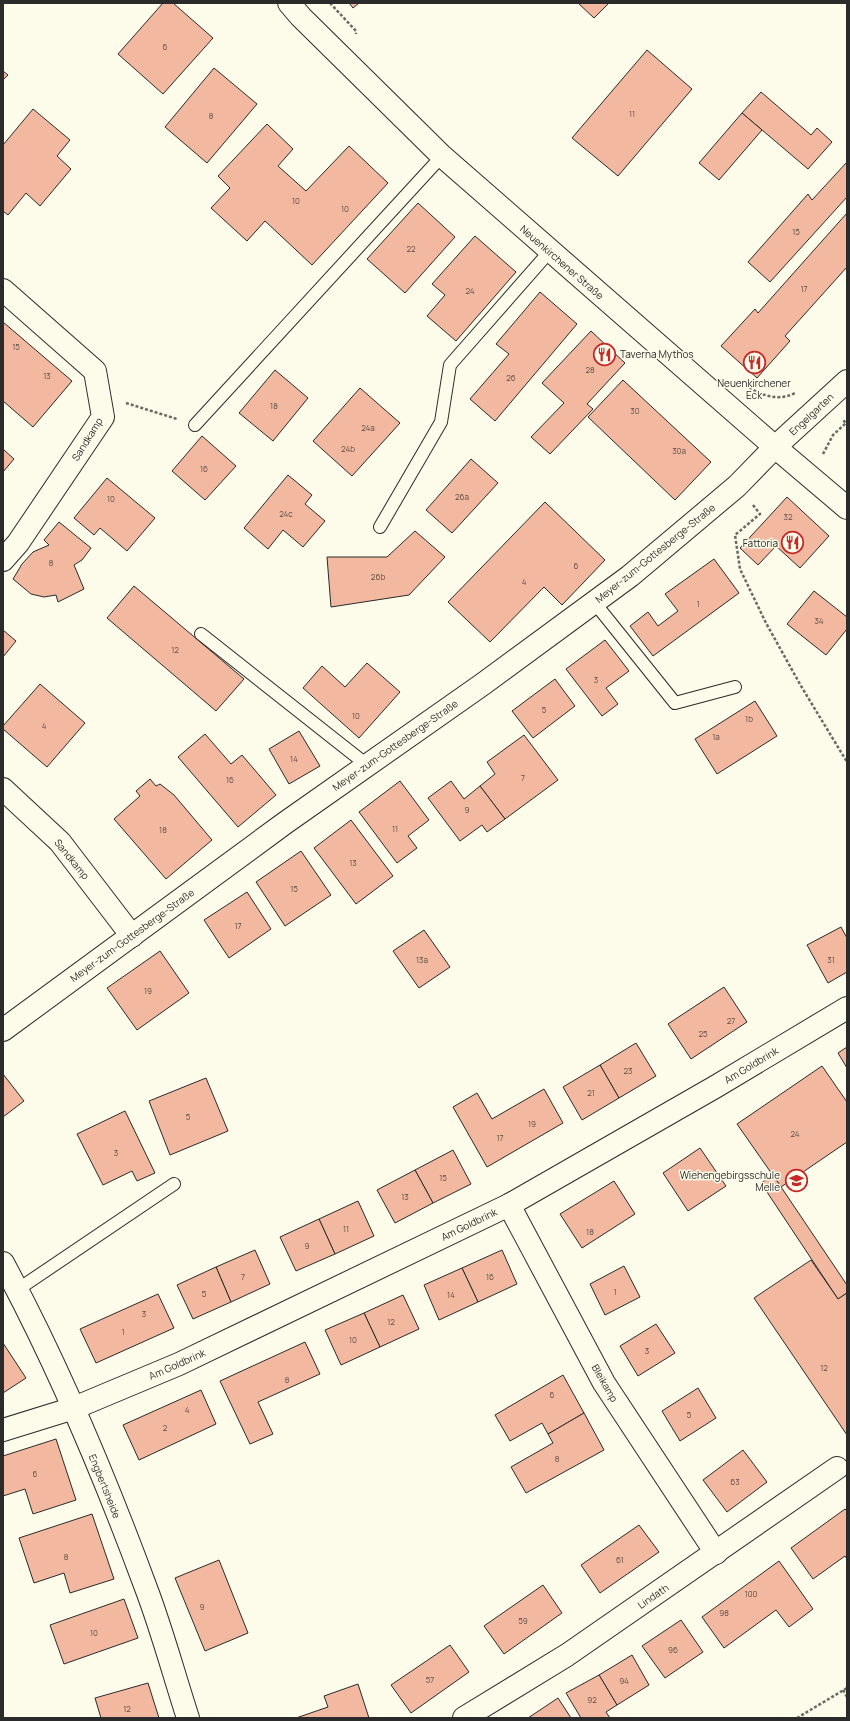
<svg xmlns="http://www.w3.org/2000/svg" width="850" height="1721" viewBox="0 0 850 1721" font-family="Manrope,sans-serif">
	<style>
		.building { fill: #f2b8a0; stroke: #2b2b2b }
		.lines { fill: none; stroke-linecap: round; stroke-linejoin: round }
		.lane-casing { stroke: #2b2b2b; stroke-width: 14 }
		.street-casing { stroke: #2b2b2b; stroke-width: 24 }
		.secondary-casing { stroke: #2b2b2b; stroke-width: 24 }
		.path { stroke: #6a6964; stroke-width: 2.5; stroke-dasharray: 3 2; stroke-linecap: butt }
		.lane { stroke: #fdfbea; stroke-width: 12 }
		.street { stroke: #fdfbea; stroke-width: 22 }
		.secondary { stroke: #fdfbea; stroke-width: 22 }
		.labels { text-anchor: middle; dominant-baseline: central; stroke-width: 3; stroke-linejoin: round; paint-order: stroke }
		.number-label { font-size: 8px; fill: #5d4e48 }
		.street-label { font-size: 10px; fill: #2b2b2b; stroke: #fdfbea }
		.poi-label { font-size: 10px; fill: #2b2b2b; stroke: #fdfbea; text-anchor: end }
	</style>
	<rect width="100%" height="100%" fill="#fdfbea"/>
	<g class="building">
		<polygon points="163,3 173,3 213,38 163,94 118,54"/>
		<polygon points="349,3 359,3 353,8"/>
		<polygon points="578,3 609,3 594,18"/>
		<polygon points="647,50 692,89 618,176 572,138"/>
		<polygon points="214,68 257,104 207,163 165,127"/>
		<polygon points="3,71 8,75 3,80"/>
		<polygon points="761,92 811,135 817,128 832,142 808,169 742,113"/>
		<polygon points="33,109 70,140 57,156 71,169 40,206 26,193 8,215 3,211 3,145"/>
		<polygon points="742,113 762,130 719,180 699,163"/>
		<polygon points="267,124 293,149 278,166 306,191 349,146 388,183 312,265 265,221 247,241 211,208 230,188 218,176"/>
		<polygon points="847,162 847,197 770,282 748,262 808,194 812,200"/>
		<polygon points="418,203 455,237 405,293 367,259"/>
		<polygon points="847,213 847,267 785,336 790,341 757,378 721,346 755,309 758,313"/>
		<polygon points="475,236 516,272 456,341 427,316 445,295 432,284"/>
		<polygon points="540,292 577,324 495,421 470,399 509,354 496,344"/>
		<polygon points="3,322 72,381 33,427 3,401"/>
		<polygon points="591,331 625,363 587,404 593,409 550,454 531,437 564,403 542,383"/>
		<polygon points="275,370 308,398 273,441 239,413"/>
		<polygon points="623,380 711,462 675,500 588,417"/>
		<polygon points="360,388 400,423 352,476 313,441"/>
		<polygon points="202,436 236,466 205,500 172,471"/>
		<polygon points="3,449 14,459 3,472"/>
		<polygon points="471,459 498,483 452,533 426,510"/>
		<polygon points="288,475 312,495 305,504 325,521 303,547 283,530 268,549 244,528"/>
		<polygon points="107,478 155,518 127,551 100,528 94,535 74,518"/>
		<polygon points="787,497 829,536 800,568 776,546 758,565 740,548"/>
		<polygon points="545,502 605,560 562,605 544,587 490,642 448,602"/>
		<polygon points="59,522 91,548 82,560 74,565 84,589 58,602 56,595 44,597 31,594 13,579 22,564 33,552 49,545 44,540"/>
		<polygon points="415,531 445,557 409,595 331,607 327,557 387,557"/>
		<polygon points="714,559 739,593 653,656 630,626 648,612 658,626 678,611 665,594"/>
		<polygon points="134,586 244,679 216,711 107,618"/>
		<polygon points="814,591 847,617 847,629 826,655 787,624"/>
		<polygon points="3,630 16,641 3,657"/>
		<polygon points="605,640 629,671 606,688 618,704 602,716 566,669"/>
		<polygon points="367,663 400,692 359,738 303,688 322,666 345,687"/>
		<polygon points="555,679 575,706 533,738 512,711"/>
		<polygon points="40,684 85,723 47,767 3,729 3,726"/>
		<polygon points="755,701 777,736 717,774 695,739"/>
		<polygon points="299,731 320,766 289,784 269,749"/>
		<polygon points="205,734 231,764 242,755 276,795 238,827 178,757"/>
		<polygon points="524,735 558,780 505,819 480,786 495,774 487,762"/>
		<polygon points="150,779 156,786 160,784 174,795 212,840 166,879 114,819 140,796 136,791"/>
		<polygon points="400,781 429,820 408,836 417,848 397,863 359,812"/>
		<polygon points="451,781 464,799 480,786 505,819 487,832 482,825 460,841 428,798"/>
		<polygon points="351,820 393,876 356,904 314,848"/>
		<polygon points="301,851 331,895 285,926 256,882"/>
		<polygon points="247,892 271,929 229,958 204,920"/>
		<polygon points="841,927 847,938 847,972 828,983 807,945"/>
		<polygon points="424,930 450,967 419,988 393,951"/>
		<polygon points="160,951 189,993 137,1030 107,988"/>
		<polygon points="724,987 747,1022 691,1059 668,1024"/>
		<polygon points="636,1043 656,1076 619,1098 600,1065"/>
		<polygon points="847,1047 847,1068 838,1053"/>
		<polygon points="600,1065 619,1098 582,1120 563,1087"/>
		<polygon points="822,1066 847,1102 847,1142 781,1187 737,1124"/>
		<polygon points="3,1074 24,1101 3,1117"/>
		<polygon points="206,1078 228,1131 170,1155 149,1101"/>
		<polygon points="544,1089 563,1123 487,1167 453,1107 477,1093 492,1119"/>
		<polygon points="125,1111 155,1173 137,1181 132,1171 103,1185 77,1134"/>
		<polygon points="700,1148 726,1186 688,1211 663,1173"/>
		<polygon points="453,1150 471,1184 433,1203 415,1170"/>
		<polygon points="415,1170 433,1203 395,1223 377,1190"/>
		<polygon points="773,1175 847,1285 847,1293 838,1299 761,1183"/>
		<polygon points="614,1181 635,1214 582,1248 560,1214"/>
		<polygon points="358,1201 374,1236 335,1254 319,1219"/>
		<polygon points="319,1219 335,1254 296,1271 280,1237"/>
		<polygon points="255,1250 270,1284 231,1302 216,1267"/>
		<polygon points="502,1250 517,1284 478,1302 462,1268"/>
		<polygon points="811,1260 838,1299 847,1293 847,1435 754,1298"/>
		<polygon points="624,1266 640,1297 605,1315 590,1284"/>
		<polygon points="216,1267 231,1302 193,1319 177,1285"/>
		<polygon points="462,1268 478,1302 439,1320 424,1285"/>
		<polygon points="158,1294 174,1328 96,1363 80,1329"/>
		<polygon points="403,1295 419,1329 380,1347 364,1313"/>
		<polygon points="364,1313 380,1347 341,1365 325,1330"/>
		<polygon points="656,1324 675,1353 638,1376 620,1346"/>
		<polygon points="305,1342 320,1374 258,1402 273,1434 250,1444 220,1381"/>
		<polygon points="3,1343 26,1378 3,1393"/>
		<polygon points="563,1375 584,1413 548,1434 542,1423 510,1441 495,1415"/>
		<polygon points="698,1388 716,1418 680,1441 662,1411"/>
		<polygon points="201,1390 216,1424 139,1460 123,1425"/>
		<polygon points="584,1413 604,1450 526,1493 511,1467 553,1443 548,1434"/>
		<polygon points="56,1439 76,1500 33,1514 25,1489 3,1496 3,1456"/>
		<polygon points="743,1450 767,1482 727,1512 703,1480"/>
		<polygon points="845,1509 847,1511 847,1559 845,1556 813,1579 791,1548"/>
		<polygon points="92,1514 114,1579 70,1593 64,1573 34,1583 19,1538"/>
		<polygon points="639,1525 659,1552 600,1593 581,1565"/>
		<polygon points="219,1560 248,1633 205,1651 175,1578"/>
		<polygon points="779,1561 813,1609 789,1627 776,1610 724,1648 702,1617"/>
		<polygon points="543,1585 562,1613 504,1654 484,1626"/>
		<polygon points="124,1599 138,1638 64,1664 50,1625"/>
		<polygon points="681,1620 703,1652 665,1678 642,1646"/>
		<polygon points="450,1645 469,1672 411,1713 391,1685"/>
		<polygon points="632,1655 649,1685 617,1705 599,1675"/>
		<polygon points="599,1675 617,1705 606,1712 610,1718 581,1718 566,1693"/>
		<polygon points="148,1683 159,1718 101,1718 95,1698"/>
		<polygon points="358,1684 369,1718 296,1718 328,1707 324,1696"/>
		<polygon points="558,1698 571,1718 528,1718"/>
	</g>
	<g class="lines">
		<defs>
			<g id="lane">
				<polyline points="195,425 442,156"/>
				<polyline points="380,527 441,422 450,365 550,251"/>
				<polyline points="594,602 675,703 735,687"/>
				<polyline points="201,634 367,765"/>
				<polyline points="17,1290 174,1184"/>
			</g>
			<g id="street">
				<polyline points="3,290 95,371 103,417 18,543 3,560"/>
				<polyline points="3,789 60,842 132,936"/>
				<polyline points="3,1030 285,823 483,684 630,576 737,486 775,447"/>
				<polyline points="509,1205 604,1383 716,1553"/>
				<path d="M3,1263C59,1367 105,1477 146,1588C162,1630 174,1675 188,1718"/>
				<polyline points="3,1430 74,1408 179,1364 509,1205 715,1087 847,1008"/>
				<polyline points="464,1718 567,1655 837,1468"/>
			</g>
			<g id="secondary">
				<polyline points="289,3 301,17 442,156 775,447 847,508"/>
				<polyline points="775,447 847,381"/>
			</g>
		</defs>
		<use href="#lane" class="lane-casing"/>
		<use href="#street" class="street-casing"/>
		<use href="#secondary" class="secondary-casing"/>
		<g class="path">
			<polyline points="330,3 356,31 356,34"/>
			<path d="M745,385C760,395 778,402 795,393"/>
			<polyline points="126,403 177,419"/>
			<polyline points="823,454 833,435 846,423 843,420"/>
			<polyline points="753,505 760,514 735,535 740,569 766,623 801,686 847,762"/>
			<polyline points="843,1690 847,1697"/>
			<polyline points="797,1718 847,1688"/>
		</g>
		<use href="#lane" class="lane"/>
		<use href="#street" class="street"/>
		<use href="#secondary" class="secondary"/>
	</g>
	<defs>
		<symbol id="restaurant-ring" viewBox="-11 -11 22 22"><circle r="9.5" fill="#fdfbea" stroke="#c62828" stroke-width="1.5"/><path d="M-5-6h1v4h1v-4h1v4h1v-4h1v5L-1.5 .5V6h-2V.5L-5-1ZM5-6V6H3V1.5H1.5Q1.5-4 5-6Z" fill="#c62828"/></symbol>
		<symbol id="school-ring" viewBox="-11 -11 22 22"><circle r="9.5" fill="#fdfbea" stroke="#c62828" stroke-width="1.5"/><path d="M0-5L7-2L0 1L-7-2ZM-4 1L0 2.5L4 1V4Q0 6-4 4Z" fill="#c62828"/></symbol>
	</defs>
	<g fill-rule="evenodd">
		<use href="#restaurant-ring" x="592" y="342" width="25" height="25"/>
		<use href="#restaurant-ring" x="742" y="350" width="25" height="25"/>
		<use href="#restaurant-ring" x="780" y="530" width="25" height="25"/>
		<use href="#school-ring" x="784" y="1168" width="25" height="25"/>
	</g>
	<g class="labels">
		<g class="number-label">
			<text x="165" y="46">6</text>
			<text x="632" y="113">11</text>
			<text x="211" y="115">8</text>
			<text x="296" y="200">10</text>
			<text x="345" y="208">10</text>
			<text x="796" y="231">15</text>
			<text x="411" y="248">22</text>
			<text x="804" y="288">17</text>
			<text x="470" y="290">24</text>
			<text x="16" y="346">15</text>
			<text x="590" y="369">28</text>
			<text x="47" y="375">13</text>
			<text x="511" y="377">26</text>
			<text x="274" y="405">18</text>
			<text x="635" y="410">30</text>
			<text x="368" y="427">24a</text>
			<text x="348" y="448">24b</text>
			<text x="679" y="450">30a</text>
			<text x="204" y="468">16</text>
			<text x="462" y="496">26a</text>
			<text x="111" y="498">10</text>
			<text x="286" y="513">24c</text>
			<text x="788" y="516">32</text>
			<text x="51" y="562">8</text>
			<text x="576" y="565">6</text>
			<text x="378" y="576">26b</text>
			<text x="524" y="581">4</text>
			<text x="698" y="603">1</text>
			<text x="819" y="620">34</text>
			<text x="175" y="649">12</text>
			<text x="596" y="679">3</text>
			<text x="544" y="709">5</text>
			<text x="356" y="715">10</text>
			<text x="749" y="718">1b</text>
			<text x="44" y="725">4</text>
			<text x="716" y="736">1a</text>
			<text x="294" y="758">14</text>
			<text x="523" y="777">7</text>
			<text x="230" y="779">16</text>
			<text x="467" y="809">9</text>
			<text x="395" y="828">11</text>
			<text x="163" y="829">18</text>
			<text x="353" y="862">13</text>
			<text x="294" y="888">15</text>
			<text x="238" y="925">17</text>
			<text x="422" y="959">13a</text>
			<text x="831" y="959">31</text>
			<text x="148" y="990">19</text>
			<text x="731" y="1020">27</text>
			<text x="703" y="1033">25</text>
			<text x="628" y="1070">23</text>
			<text x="591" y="1092">21</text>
			<text x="188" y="1116">5</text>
			<text x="532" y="1123">19</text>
			<text x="795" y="1133">24</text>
			<text x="500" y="1137">17</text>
			<text x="116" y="1152">3</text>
			<text x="443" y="1177">15</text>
			<text x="405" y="1196">13</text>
			<text x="346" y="1228">11</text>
			<text x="590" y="1231">18</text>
			<text x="307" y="1245">9</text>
			<text x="243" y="1276">7</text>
			<text x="490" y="1276">16</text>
			<text x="615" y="1291">1</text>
			<text x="204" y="1293">5</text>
			<text x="451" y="1294">14</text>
			<text x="144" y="1313">3</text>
			<text x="391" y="1321">12</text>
			<text x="123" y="1331">1</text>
			<text x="353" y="1339">10</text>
			<text x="647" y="1350">3</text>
			<text x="824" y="1367">12</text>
			<text x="287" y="1379">8</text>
			<text x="552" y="1394">6</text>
			<text x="187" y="1409">4</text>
			<text x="689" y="1414">5</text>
			<text x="165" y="1427">2</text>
			<text x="557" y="1458">8</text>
			<text x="35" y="1473">6</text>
			<text x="735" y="1481">63</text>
			<text x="66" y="1556">8</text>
			<text x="620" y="1559">61</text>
			<text x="751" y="1593">100</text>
			<text x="202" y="1606">9</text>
			<text x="724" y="1612">98</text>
			<text x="523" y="1620">59</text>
			<text x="94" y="1632">10</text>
			<text x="673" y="1649">96</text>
			<text x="430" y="1679">57</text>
			<text x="624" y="1680">94</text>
			<text x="592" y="1699">92</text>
			<text x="127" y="1708">12</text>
		</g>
		<g class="street-label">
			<text transform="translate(562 262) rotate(41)">Neuenkirchener Straße</text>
			<text transform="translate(811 414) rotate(-43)">Engelgarten</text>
			<text transform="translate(87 439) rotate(-58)">Sandkamp</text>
			<text transform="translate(655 553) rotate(-39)">Meyer-zum-Gottesberge-Straße</text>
			<text transform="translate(395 745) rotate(-35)">Meyer-zum-Gottesberge-Straße</text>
			<text transform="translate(72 859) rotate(51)">Sandkamp</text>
			<text transform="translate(132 935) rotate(-36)">Meyer-zum-Gottesberge-Straße</text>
			<text transform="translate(751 1065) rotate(-31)">Am Goldbrink</text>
			<text transform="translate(469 1224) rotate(-26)">Am Goldbrink</text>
			<text transform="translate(177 1364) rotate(-24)">Am Goldbrink</text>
			<text transform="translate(605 1383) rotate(60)">Bleikamp</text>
			<text transform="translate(105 1486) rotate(68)">Engbertsheide</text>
			<text transform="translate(653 1596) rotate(-35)">Lindath</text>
		</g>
		<g class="poi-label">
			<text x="620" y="354" text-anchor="start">Taverna Mythos</text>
			<text x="754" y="383" text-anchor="middle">Neuenkirchener<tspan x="754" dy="12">Eck</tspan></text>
			<text x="778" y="543">Fattoria</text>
			<text x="780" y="1175">Wiehengebirgsschule<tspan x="780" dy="12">Melle</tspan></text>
		</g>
	</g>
	<rect width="850" height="1721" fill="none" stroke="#2b2b2b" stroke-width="8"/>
</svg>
